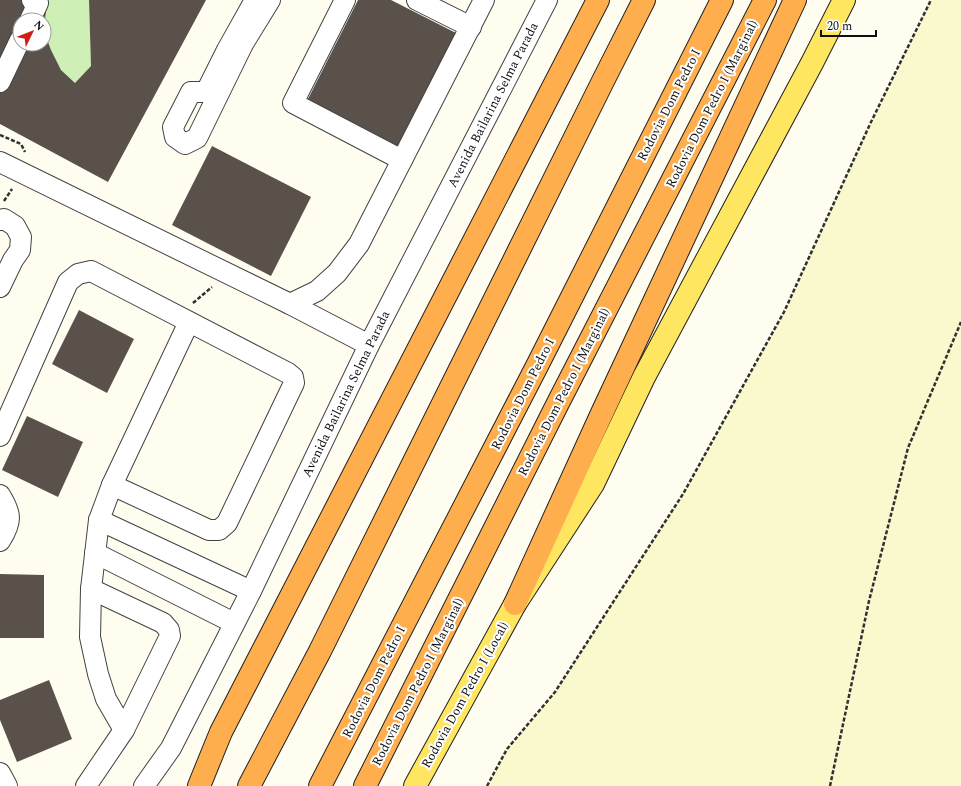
<svg xmlns="http://www.w3.org/2000/svg" width="961" height="786" viewBox="0 0 961 786" font-family="Spectral,serif">
	<style>
		.farmland { fill: #f9f9cd }
		.green { fill: #ceefb5 }
		.building { fill: #59514a }
		.lines { fill: none; stroke-linecap: round; stroke-linejoin: round }
		.minor-casing { stroke: #424242; stroke-width: 22 }
		.major-casing { stroke: #202020; stroke-width: 24 }
		.highway-casing { stroke: #202020; stroke-width: 24 }
		.path { stroke: #313131; stroke-width: 2.5; stroke-dasharray: 4 2; stroke-linecap: butt }
		.minor { stroke: #fff; stroke-width: 20 }
		.major { stroke: #ffe660; stroke-width: 22 }
		.highway { stroke: #ffae4e; stroke-width: 22 }
		.labels { text-anchor: middle; dominant-baseline: central; stroke-width: 4; stroke-linejoin: round; paint-order: stroke }
		.street-label { font-size: 13px; fill: #0f0f0f; stroke: #fff }
	</style>
	<rect width="100%" height="100%" fill="#fffdf0"/>
	<polygon class="farmland" points="931,0 961,0 961,786 487,786 507,749 555,692 683,494 784,312 871,122"/>
	<polygon class="green" points="47,0 89,0 91,66 75,83 61,70 51,50 45,32 44,16"/>
	<g class="building">
		<polygon points="0,0 47,0 45,20 20,20 20,44 44,44 44,31 51,50 61,70 75,83 91,66 89,0 206,0 108,182 0,124"/>
		<polygon points="358,0 391,0 456,33 398,146 308,99"/>
		<polygon points="212,146 311,197 271,276 172,225"/>
		<polygon points="79,310 134,339 107,393 52,364"/>
		<polygon points="27,416 83,442 58,497 2,470"/>
		<polygon points="0,574 44,575 44,638 0,638"/>
		<polygon points="49,680 72,739 17,762 0,720 0,700"/>
	</g>
	<g class="lines">
		<defs>
			<g id="minor">
				<polyline points="255,0 227,50 206,92 191,92 173,127 175,137 185,144 197,138 243,44 270,0"/>
				<polyline points="345,0 293,103 402,160"/>
				<polyline points="417,0 471,27"/>
				<polyline points="30,20 38,3 32,0"/>
				<polyline points="0,82 20,40"/>
				<polyline points="0,162 290,304 369,345"/>
				<polyline points="0,220 4,219 15,226 21,237 20,250 13,260 0,287"/>
				<polyline points="290,304 317,291 337,273 359,244 484,0"/>
				<polyline points="0,436 68,282 78,274 91,271 288,373 293,377 294,383 227,523 219,530 209,530 112,485"/>
				<path d="M0,495C12,514 12,522 0,541"/>
				<polyline points="99,520 251,591"/>
				<polyline points="95,553 234,623"/>
				<polyline points="124,730 106,699 98,674 90,637 91,589 99,520 112,485 189,322"/>
				<polyline points="0,773 7,786"/>
				<polyline points="86,786 124,730 170,636 169,630 163,623 91,589"/>
				<polyline points="144,786 171,748 251,591 369,345 547,0"/>
			</g>
			<polyline id="major" points="415,786 515,604 593,484 644,377 812,63 844,0"/>
			<g id="highway">
				<polyline points="515,604 602,413 795,0"/>
				<polyline points="199,786 221,732 598,0"/>
				<polyline points="249,786 320,651 603,81 644,0"/>
				<polyline points="320,786 537,366 722,0"/>
				<polyline points="365,786 558,403 765,0"/>
			</g>
		</defs>
		<use href="#minor" class="minor-casing"/>
		<use href="#major" class="major-casing"/>
		<use href="#highway" class="highway-casing"/>
		<g class="path">
			<polyline points="0,135 21,144 25,152"/>
			<polyline points="4,201 12,189"/>
			<polyline points="193,303 212,287"/>
			<polyline points="487,786 507,749 555,692 683,494 784,312 871,122 931,0"/>
			<polyline points="830,786 869,601 908,448 961,322"/>
		</g>
		<use href="#minor" class="minor"/>
		<use href="#major" class="major"/>
		<use href="#highway" class="highway"/>
	</g>
	<g class="labels">
		<g class="street-label">
			<text transform="translate(712 104) rotate(-63)">Rodovia Dom Pedro I (Marginal)</text>
			<text transform="translate(493 105) rotate(-63)">Avenida Bailarina Selma Parada</text>
			<text transform="translate(669 105) rotate(-63)">Rodovia Dom Pedro I</text>
			<text transform="translate(564 392) rotate(-63)">Rodovia Dom Pedro I (Marginal)</text>
			<text transform="translate(346 394) rotate(-64)">Avenida Bailarina Selma Parada</text>
			<text transform="translate(523 394) rotate(-63)">Rodovia Dom Pedro I</text>
			<text transform="translate(374 682) rotate(-63)">Rodovia Dom Pedro I</text>
			<text transform="translate(418 682) rotate(-63)">Rodovia Dom Pedro I (Marginal)</text>
			<text transform="translate(465 695) rotate(-61)">Rodovia Dom Pedro I (Local)</text>
		</g>
	</g>
	<g transform="translate(32 32) rotate(47)"><circle r="19" fill="#ffffff" stroke="#9f9f9f"/>
	<path d="M0-3L7 15L0 10L-7 15Z" fill="#cf1e16"/>
	<text y="-6" font-size="11" font-weight="bold" text-anchor="middle" fill="#0f0f0f">N</text>
	</g>
	<path d="M821 30v6h55v-6" fill="none" stroke="#0f0f0f" stroke-width="2"/>
	<text x="827" y="30" font-size="12" fill="#0f0f0f" stroke="#ffffff" stroke-width="3" paint-order="stroke">20 m</text>
</svg>
